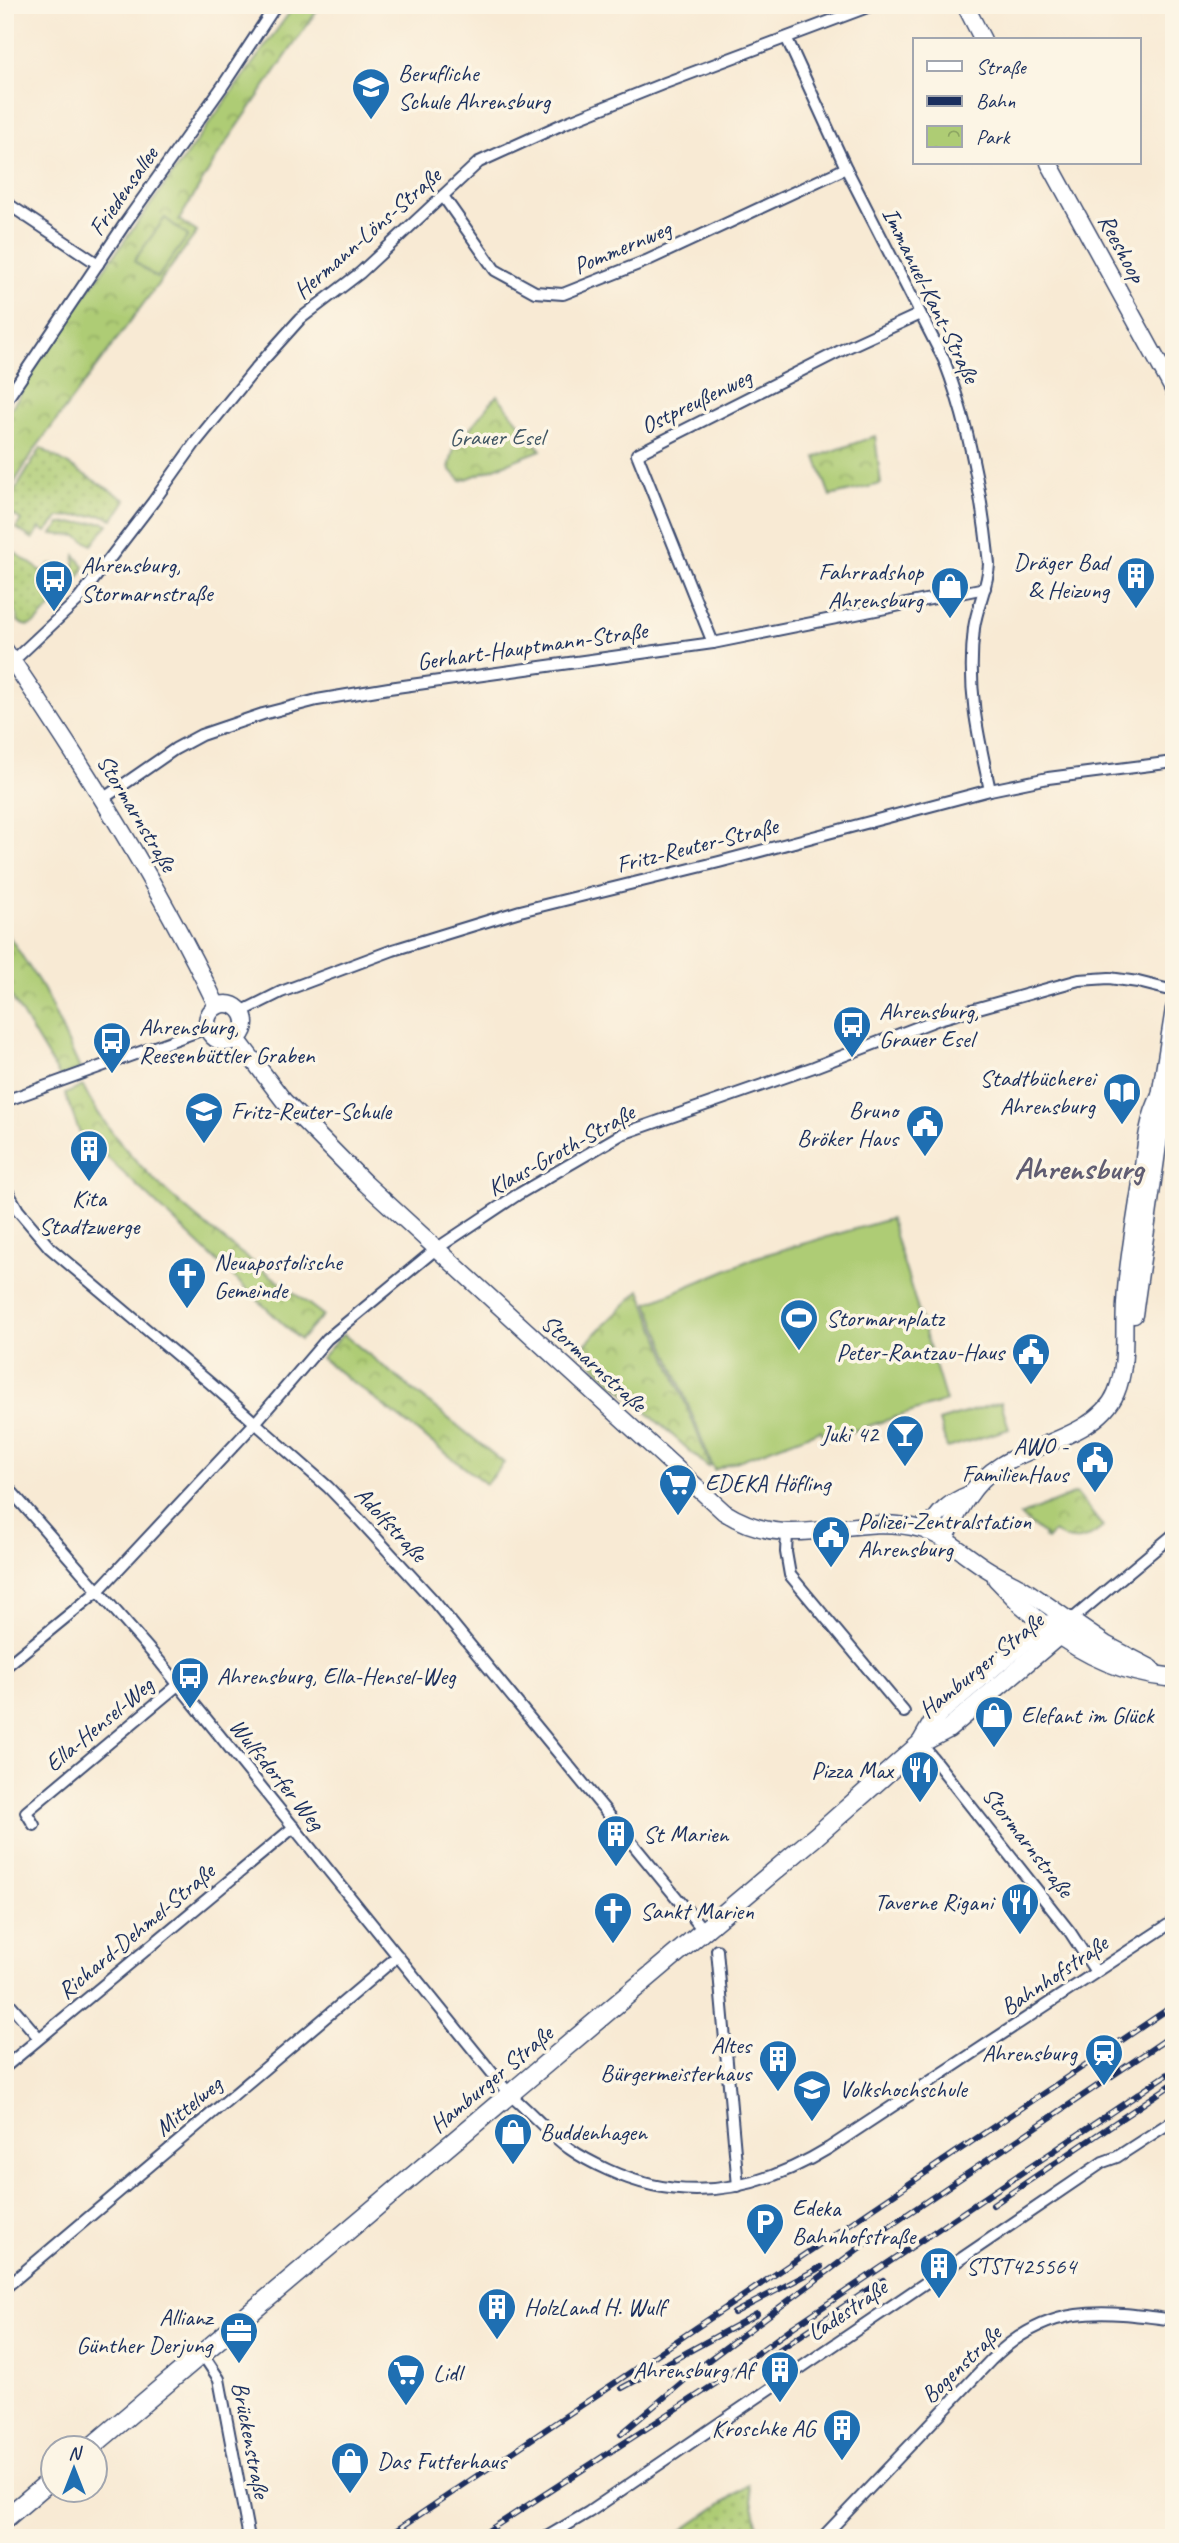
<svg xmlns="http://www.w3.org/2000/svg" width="1179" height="2543" viewBox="0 0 1179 2543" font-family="Caveat,sans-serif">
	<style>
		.grass { fill: url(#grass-dots); stroke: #647e69; stroke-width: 2 }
		.park { fill: url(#park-crowns); stroke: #647e69; stroke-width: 2 }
		.garden { fill: #aecc74; stroke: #647e69; stroke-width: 2 }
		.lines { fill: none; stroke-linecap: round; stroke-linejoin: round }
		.street-casing { stroke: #3c4b70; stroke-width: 14 }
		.secondary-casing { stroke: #3c4b70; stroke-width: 19 }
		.primary-casing { stroke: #3c4b70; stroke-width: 21 }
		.street { stroke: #fff; stroke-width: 10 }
		.secondary { stroke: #fff; stroke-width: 16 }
		.primary { stroke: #fff; stroke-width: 18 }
		.rail-casing { stroke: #1b2f5e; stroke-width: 6 }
		.rail { stroke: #fcf5e5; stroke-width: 3.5; stroke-dasharray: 10; stroke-linecap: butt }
		.labels { text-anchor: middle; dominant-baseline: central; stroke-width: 7; stroke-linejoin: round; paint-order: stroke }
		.poi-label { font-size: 24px; fill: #1b2f5e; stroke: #fcf5e5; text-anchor: start }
		.street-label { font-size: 24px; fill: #1b2f5e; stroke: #fcf5e5 }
		.park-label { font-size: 24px; fill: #405664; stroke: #fcf5e5 }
		.district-label { font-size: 32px; font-weight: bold; fill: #605d72; stroke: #fcf5e5 }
	</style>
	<defs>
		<pattern id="grass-dots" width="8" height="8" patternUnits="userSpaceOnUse" patternTransform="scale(1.75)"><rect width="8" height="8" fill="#aecc74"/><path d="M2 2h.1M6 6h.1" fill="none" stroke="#8da662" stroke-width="1.8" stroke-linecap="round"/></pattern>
		<pattern id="park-crowns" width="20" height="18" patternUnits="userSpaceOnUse" patternTransform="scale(1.75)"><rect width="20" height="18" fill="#aecc74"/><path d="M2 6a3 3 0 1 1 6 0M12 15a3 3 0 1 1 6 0" fill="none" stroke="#8da662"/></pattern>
	</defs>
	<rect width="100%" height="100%" fill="#fcf5e5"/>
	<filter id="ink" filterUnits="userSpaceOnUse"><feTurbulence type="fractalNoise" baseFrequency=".0143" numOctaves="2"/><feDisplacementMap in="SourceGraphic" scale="14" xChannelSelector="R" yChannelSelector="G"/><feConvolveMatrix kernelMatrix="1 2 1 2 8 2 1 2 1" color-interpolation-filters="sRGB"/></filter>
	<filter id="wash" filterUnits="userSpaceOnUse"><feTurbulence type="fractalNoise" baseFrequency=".00686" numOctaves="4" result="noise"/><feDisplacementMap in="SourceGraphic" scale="28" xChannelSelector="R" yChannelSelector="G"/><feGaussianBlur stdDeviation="1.57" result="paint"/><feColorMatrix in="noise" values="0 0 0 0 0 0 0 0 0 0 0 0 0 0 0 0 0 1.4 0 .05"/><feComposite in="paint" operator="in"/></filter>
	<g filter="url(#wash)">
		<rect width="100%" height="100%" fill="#f8ead4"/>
		<g class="grass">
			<polygon points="41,448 126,500 113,519 102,515 59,517 46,532 40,528 33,539 16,528 21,520 9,512 5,517 5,507"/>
			<polygon points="102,522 108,524 92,545 77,536 52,534 60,524"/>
			<path d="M5,546L43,572L50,564L74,567L75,555L84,566L81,575L37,622C30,626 25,628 18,621L17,615L5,597Z"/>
			<polygon points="749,2485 760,2538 671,2538"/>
		</g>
		<g class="park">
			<polygon points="295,5 321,5 220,152 179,220 197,232 35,449 5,498 5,417 20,395 22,388 57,334"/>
			<polygon points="497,395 541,450 461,481 449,468 454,448"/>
			<polygon points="875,436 881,484 830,496 816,457"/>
			<polygon points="5,930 44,990 80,1069 60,1077 5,986"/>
			<path d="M83,1086C128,1179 243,1253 323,1315L300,1340L79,1131L65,1094Z"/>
			<polygon points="640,1290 710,1465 708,1467 578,1351"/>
			<polygon points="343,1334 504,1463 486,1484 321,1358"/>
			<path d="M1076,1493L1103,1527C1087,1541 1072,1546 1054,1532L1047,1540L1043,1537L1044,1535L1020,1516Z"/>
		</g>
		<g class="garden">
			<polygon points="165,218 188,236 157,278 134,261"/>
			<polygon points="890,1219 946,1401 825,1440 821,1430 714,1470 648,1303 757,1257"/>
			<polygon points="1001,1402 1009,1429 947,1448 939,1421"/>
		</g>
	</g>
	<g filter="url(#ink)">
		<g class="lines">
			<defs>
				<g id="street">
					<path d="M787,39L846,168L944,360C969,424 982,496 989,564C988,586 977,606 974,628C967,688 977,732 990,790"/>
					<polyline points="443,196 495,270 535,292 563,294 646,261 846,168"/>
					<polyline points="5,202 98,264"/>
					<polyline points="5,402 126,222 222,87 276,5"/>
					<polyline points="713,643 637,454 846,348 920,314"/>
					<polyline points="13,661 78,600 153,502 195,443 257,367 300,319 360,273 479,162 565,123 665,83 873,5"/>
					<polyline points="104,798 175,749 201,735 263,714 317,700 389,688 713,643 985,588"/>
					<polyline points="241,1012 281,992 393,950 520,911 719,862 990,790 1048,778 1174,762"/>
					<polyline points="5,1101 207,1028"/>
					<polyline points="5,1187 18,1210 50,1248 210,1383 328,1487 356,1516 433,1600 704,1931"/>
					<path d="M5,1484L161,1663L510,2095C531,2112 549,2134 570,2149C581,2157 595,2164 608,2170C684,2205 759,2191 829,2148L1174,1921"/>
					<polyline points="787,1534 786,1552 790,1575 904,1712"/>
					<polyline points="1070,1621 1174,1534"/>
					<polyline points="5,1667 98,1591 255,1423 327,1339 436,1249 517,1195 622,1134 814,1067 939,1019 1079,980 1109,978 1138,982 1174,991"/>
					<polyline points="921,1743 1070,1932 1096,1972"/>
					<polyline points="34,1825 26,1812 178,1685"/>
					<polyline points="717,1950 738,2186"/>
					<polyline points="5,1998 39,2038"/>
					<polyline points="5,2067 294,1827"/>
					<polyline points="5,2288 398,1956"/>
					<polyline points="203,2355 219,2379 249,2538"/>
					<polyline points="545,2538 589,2512 1103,2162 1117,2157 1174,2120"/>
					<path d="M822,2538L991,2360C1048,2303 1101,2310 1174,2320"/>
				</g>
				<g id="secondary">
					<polyline points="965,5 983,40"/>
					<polyline points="1049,163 1174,391"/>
					<path d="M5,650C83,765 157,881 217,1006"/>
					<circle cx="226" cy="1023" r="19"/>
					<path d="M237,1039L284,1101L365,1183L724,1512C795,1557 849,1510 921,1529C945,1536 964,1554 984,1567C996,1575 1009,1581 1022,1588C1038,1598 1054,1610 1070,1621"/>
					<polyline points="1134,1315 1161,1124 1160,1096 1174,1009"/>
					<path d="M928,1532C937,1512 950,1502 970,1494"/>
					<path d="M945,1540C958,1511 973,1482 1001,1465C1034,1444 1099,1434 1116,1393C1128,1364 1123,1334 1125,1304C1127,1263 1135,1223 1141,1183C1145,1154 1146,1122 1160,1096"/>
					<polyline points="996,1579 1021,1605 1045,1625"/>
				</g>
				<g id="primary">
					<polyline points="1070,1621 1105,1645 1151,1669"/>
					<path d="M1051,1629C1086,1656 1123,1672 1167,1677"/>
					<polyline points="921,1743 937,1715 997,1664 1045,1625 1070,1621"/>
					<polyline points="90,2448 816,1836 921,1743 948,1729 1059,1635 1070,1621"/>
					<polyline points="5,2519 52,2479"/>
				</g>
			</defs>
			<use href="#street" class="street-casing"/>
			<use href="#secondary" class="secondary-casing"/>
			<use href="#primary" class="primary-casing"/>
			<use href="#street" class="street"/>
			<use href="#secondary" class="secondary"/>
			<use href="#primary" class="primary"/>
			<defs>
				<g id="rail">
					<polyline points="993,2205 1174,2083"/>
					<polyline points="734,2313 821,2267"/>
					<polyline points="773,2354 883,2280"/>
					<polyline points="622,2388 757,2314"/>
					<polyline points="621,2434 706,2362 878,2234 1174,2034"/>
					<polyline points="385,2538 1174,2005"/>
					<polyline points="477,2538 715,2384 793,2327 1174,2070"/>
				</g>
			</defs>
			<use href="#rail" class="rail-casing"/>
			<use href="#rail" class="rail"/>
		</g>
	</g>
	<defs>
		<symbol id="school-pin" viewBox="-11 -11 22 30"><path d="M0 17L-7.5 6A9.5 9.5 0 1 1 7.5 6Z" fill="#1f6fb2" stroke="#fcf5e5"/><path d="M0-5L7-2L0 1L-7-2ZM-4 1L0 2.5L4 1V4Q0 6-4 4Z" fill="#fff"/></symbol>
		<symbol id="building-pin" viewBox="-11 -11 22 30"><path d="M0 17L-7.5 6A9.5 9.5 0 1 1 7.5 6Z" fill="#1f6fb2" stroke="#fcf5e5"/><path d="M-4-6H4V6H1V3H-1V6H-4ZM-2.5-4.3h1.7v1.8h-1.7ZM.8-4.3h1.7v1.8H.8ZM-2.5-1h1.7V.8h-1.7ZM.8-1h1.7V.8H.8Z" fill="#fff"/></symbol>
		<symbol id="bus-pin" viewBox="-11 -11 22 30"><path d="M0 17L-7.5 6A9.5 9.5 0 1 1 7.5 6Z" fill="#1f6fb2" stroke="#fcf5e5"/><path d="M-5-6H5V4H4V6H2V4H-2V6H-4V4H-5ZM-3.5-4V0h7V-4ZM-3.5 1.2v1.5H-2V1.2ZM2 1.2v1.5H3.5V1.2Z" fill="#fff"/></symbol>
		<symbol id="shop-pin" viewBox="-11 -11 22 30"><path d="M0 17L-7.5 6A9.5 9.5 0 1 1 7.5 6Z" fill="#1f6fb2" stroke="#fcf5e5"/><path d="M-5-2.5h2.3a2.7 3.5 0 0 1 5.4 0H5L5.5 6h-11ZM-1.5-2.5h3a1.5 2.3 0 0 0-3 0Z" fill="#fff"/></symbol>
		<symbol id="library-pin" viewBox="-11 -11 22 30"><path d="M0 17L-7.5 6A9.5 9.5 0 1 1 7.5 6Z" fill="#1f6fb2" stroke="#fcf5e5"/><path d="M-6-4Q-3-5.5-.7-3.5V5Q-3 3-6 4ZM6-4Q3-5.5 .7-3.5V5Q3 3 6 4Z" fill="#fff"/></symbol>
		<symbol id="civic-pin" viewBox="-11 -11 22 30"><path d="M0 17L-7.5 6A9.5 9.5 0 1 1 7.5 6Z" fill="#1f6fb2" stroke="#fcf5e5"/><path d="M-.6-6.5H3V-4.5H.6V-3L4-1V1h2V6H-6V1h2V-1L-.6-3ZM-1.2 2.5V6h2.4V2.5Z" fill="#fff"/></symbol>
		<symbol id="church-pin" viewBox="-11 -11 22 30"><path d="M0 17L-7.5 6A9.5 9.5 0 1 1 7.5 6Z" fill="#1f6fb2" stroke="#fcf5e5"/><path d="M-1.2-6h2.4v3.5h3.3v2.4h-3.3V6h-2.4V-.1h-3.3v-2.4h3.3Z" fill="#fff"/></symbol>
		<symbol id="stadium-pin" viewBox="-11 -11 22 30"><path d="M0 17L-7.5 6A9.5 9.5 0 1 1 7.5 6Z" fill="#1f6fb2" stroke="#fcf5e5"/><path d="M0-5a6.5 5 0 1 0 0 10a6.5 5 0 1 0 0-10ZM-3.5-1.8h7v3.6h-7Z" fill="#fff"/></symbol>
		<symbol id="bar-pin" viewBox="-11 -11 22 30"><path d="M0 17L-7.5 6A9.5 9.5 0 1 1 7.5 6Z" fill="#1f6fb2" stroke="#fcf5e5"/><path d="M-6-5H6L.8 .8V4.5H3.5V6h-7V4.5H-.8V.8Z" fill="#fff"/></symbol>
		<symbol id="supermarket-pin" viewBox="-11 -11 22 30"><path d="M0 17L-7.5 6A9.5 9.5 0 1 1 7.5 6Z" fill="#1f6fb2" stroke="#fcf5e5"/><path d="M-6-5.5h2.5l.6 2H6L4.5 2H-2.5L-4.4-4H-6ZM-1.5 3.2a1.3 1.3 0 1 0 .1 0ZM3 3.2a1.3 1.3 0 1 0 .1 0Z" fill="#fff"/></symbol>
		<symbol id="restaurant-pin" viewBox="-11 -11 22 30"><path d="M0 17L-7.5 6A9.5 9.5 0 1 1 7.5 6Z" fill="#1f6fb2" stroke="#fcf5e5"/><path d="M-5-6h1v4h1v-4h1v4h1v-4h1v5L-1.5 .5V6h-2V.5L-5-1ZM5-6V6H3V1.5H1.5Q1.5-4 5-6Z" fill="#fff"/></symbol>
		<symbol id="station-pin" viewBox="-11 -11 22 30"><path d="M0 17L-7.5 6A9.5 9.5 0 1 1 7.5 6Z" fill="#1f6fb2" stroke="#fcf5e5"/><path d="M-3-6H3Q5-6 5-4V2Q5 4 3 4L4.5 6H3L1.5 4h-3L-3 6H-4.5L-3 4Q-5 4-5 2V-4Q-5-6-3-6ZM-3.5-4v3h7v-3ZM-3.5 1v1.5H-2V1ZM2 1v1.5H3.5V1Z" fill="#fff"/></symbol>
		<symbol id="university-pin" viewBox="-11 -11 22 30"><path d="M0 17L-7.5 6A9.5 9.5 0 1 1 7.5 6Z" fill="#1f6fb2" stroke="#fcf5e5"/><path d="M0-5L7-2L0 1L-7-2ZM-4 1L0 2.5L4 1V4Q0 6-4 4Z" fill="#fff"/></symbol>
		<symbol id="parking-pin" viewBox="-11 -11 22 30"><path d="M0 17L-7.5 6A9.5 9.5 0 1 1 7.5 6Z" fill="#1f6fb2" stroke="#fcf5e5"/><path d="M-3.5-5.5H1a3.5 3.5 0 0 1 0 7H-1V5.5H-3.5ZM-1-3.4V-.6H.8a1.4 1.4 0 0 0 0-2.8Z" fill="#fff"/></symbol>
		<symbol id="office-pin" viewBox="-11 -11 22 30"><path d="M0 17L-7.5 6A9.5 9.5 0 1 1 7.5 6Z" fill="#1f6fb2" stroke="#fcf5e5"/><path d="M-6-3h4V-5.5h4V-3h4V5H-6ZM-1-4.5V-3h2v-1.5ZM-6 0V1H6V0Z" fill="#fff"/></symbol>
	</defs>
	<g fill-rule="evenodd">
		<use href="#school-pin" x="349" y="65" width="44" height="60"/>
		<use href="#building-pin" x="1114" y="554" width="44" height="60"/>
		<use href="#bus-pin" x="32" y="557" width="44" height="60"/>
		<use href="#shop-pin" x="928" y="564" width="44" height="60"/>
		<use href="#bus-pin" x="830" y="1003" width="44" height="60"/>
		<use href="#bus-pin" x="90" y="1019" width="44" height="60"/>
		<use href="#library-pin" x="1100" y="1070" width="44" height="60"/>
		<use href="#school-pin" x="182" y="1089" width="44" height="60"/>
		<use href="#civic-pin" x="903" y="1102" width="44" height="60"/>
		<use href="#building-pin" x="67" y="1127" width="44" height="60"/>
		<use href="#church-pin" x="165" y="1254" width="44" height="60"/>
		<use href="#stadium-pin" x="777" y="1296" width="44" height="60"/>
		<use href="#civic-pin" x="1009" y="1330" width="44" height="60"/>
		<use href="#bar-pin" x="883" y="1412" width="44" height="60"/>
		<use href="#civic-pin" x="1073" y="1438" width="44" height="60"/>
		<use href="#supermarket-pin" x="656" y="1461" width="44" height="60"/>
		<use href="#civic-pin" x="809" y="1513" width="44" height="60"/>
		<use href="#bus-pin" x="168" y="1654" width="44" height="60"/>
		<use href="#shop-pin" x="972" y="1693" width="44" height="60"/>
		<use href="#restaurant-pin" x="898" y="1748" width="44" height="60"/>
		<use href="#building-pin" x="594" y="1812" width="44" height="60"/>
		<use href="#restaurant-pin" x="998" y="1880" width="44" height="60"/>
		<use href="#church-pin" x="591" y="1889" width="44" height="60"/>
		<use href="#station-pin" x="1082" y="2031" width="44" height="60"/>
		<use href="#building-pin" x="756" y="2037" width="44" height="60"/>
		<use href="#university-pin" x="790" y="2067" width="44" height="60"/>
		<use href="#shop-pin" x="491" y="2110" width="44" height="60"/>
		<use href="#parking-pin" x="743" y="2200" width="44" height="60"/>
		<use href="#building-pin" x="917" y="2244" width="44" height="60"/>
		<use href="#building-pin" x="475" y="2285" width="44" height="60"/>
		<use href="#office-pin" x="217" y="2309" width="44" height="60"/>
		<use href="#building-pin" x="758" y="2348" width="44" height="60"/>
		<use href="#supermarket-pin" x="384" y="2351" width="44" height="60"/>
		<use href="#building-pin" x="820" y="2406" width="44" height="60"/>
		<use href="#shop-pin" x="328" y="2439" width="44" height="60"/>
	</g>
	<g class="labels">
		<g class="poi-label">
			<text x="398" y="73">Berufliche<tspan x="398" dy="28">Schule Ahrensburg</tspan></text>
			<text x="1109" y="562" text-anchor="end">Dräger Bad<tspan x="1109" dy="28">&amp; Heizung</tspan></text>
			<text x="81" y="565">Ahrensburg,<tspan x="81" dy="28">Stormarnstraße</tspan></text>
			<text x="923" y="572" text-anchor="end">Fahrradshop<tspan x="923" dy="28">Ahrensburg</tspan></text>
			<text x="879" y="1011">Ahrensburg,<tspan x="879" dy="28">Grauer Esel</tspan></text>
			<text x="139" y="1027">Ahrensburg,<tspan x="139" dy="28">Reesenbüttler Graben</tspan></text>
			<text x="1095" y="1078" text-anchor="end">Stadtbücherei<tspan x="1095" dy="28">Ahrensburg</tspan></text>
			<text x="898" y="1110" text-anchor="end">Bruno<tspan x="898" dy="28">Bröker Haus</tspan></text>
			<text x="231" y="1111">Fritz-Reuter-Schule</text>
			<text x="89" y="1198" text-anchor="middle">Kita<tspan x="89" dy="28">Stadtzwerge</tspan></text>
			<text x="214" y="1262">Neuapostolische<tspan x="214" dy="28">Gemeinde</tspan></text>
			<text x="826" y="1318">Stormarnplatz</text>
			<text x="1004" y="1352" text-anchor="end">Peter-Rantzau-Haus</text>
			<text x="878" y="1434" text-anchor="end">Juki 42</text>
			<text x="1068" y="1446" text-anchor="end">AWO -<tspan x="1068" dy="28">FamilienHaus</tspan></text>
			<text x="705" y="1483">EDEKA Höfling</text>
			<text x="858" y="1521">Polizei-Zentralstation<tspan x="858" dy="28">Ahrensburg</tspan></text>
			<text x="217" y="1676">Ahrensburg, Ella-Hensel-Weg</text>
			<text x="1021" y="1715">Elefant im Glück</text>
			<text x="893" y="1770" text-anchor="end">Pizza Max</text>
			<text x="643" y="1834">St Marien</text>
			<text x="993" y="1902" text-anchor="end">Taverne Rigani</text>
			<text x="640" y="1911">Sankt Marien</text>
			<text x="751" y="2045" text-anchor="end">Altes<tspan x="751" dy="28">Bürgermeisterhaus</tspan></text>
			<text x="1077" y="2053" text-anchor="end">Ahrensburg</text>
			<text x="839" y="2089">Volkshochschule</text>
			<text x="540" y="2132">Buddenhagen</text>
			<text x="792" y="2208">Edeka<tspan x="792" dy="28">Bahnhofstraße</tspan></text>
			<text x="966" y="2266">STST425564</text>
			<text x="524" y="2307">HolzLand H. Wulf</text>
			<text x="212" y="2317" text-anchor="end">Allianz<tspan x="212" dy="28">Günther Derjung</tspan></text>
			<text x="753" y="2370" text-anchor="end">Ahrensburg Af</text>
			<text x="433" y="2373">Lidl</text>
			<text x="815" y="2428" text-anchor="end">Kroschke AG</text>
			<text x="377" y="2461">Das Futterhaus</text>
		</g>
		<g class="street-label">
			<text transform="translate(123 191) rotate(-55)">Friedensallee</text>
			<text transform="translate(367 233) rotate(-41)">Hermann-Löns-Straße</text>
			<text transform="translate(622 247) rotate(-23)">Pommernweg</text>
			<text transform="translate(1122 248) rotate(62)">Reeshoop</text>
			<text transform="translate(931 295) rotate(64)">Immanuel-Kant-Straße</text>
			<text transform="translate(696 401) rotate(-26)">Ostpreußenweg</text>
			<text transform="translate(532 646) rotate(-8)">Gerhart-Hauptmann-Straße</text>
			<text transform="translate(137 813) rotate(59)">Stormarnstraße</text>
			<text transform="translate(697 845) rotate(-14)">Fritz-Reuter-Straße</text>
			<text transform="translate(561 1150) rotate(-29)">Klaus-Groth-Straße</text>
			<text transform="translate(594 1363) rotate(42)">Stormarnstraße</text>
			<text transform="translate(391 1524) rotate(47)">Adolfstraße</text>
			<text transform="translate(981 1665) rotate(-39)">Hamburger Straße</text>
			<text transform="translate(99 1724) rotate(-40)">Ella-Hensel-Weg</text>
			<text transform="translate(277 1774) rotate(51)">Wulfsdorfer Weg</text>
			<text transform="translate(1028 1842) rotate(52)">Stormarnstraße</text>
			<text transform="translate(136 1931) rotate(-40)">Richard-Dehmel-Straße</text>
			<text transform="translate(1054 1975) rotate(-34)">Bahnhofstraße</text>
			<text transform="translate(491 2079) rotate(-40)">Hamburger Straße</text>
			<text transform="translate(188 2106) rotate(-40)">Mittelweg</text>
			<text transform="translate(847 2310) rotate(-34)">Ladestraße</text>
			<text transform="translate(961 2364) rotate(-44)">Bogenstraße</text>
			<text transform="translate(251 2440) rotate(79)">Brückenstraße</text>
		</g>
		<g class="park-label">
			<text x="497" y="437">Grauer Esel</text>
		</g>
		<g class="district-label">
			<text x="1079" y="1168">Ahrensburg</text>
		</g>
	</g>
	<rect width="1179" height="2543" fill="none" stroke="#fcf5e5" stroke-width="28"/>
	<rect x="913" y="38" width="228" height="126" fill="#fcf5e5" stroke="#a2a6af" stroke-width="2"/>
	<rect x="927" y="61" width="35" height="10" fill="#ffffff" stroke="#a2a6af" stroke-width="2"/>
	<text x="976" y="74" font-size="21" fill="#1b2f5e">Straße</text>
	<rect x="927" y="96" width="35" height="10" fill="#1b2f5e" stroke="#a2a6af" stroke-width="2"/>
	<text x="976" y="108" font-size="21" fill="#1b2f5e">Bahn</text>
	<rect x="927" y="126" width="35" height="21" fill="url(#park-crowns)" stroke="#a2a6af" stroke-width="2"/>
	<text x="976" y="144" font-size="21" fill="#1b2f5e">Park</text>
	<g transform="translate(74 2469)"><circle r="33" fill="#fcf5e5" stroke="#a2a6af" stroke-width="2"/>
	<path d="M0-5L12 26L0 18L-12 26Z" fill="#1f6fb2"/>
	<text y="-10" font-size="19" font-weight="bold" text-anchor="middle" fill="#1b2f5e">N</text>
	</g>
</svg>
